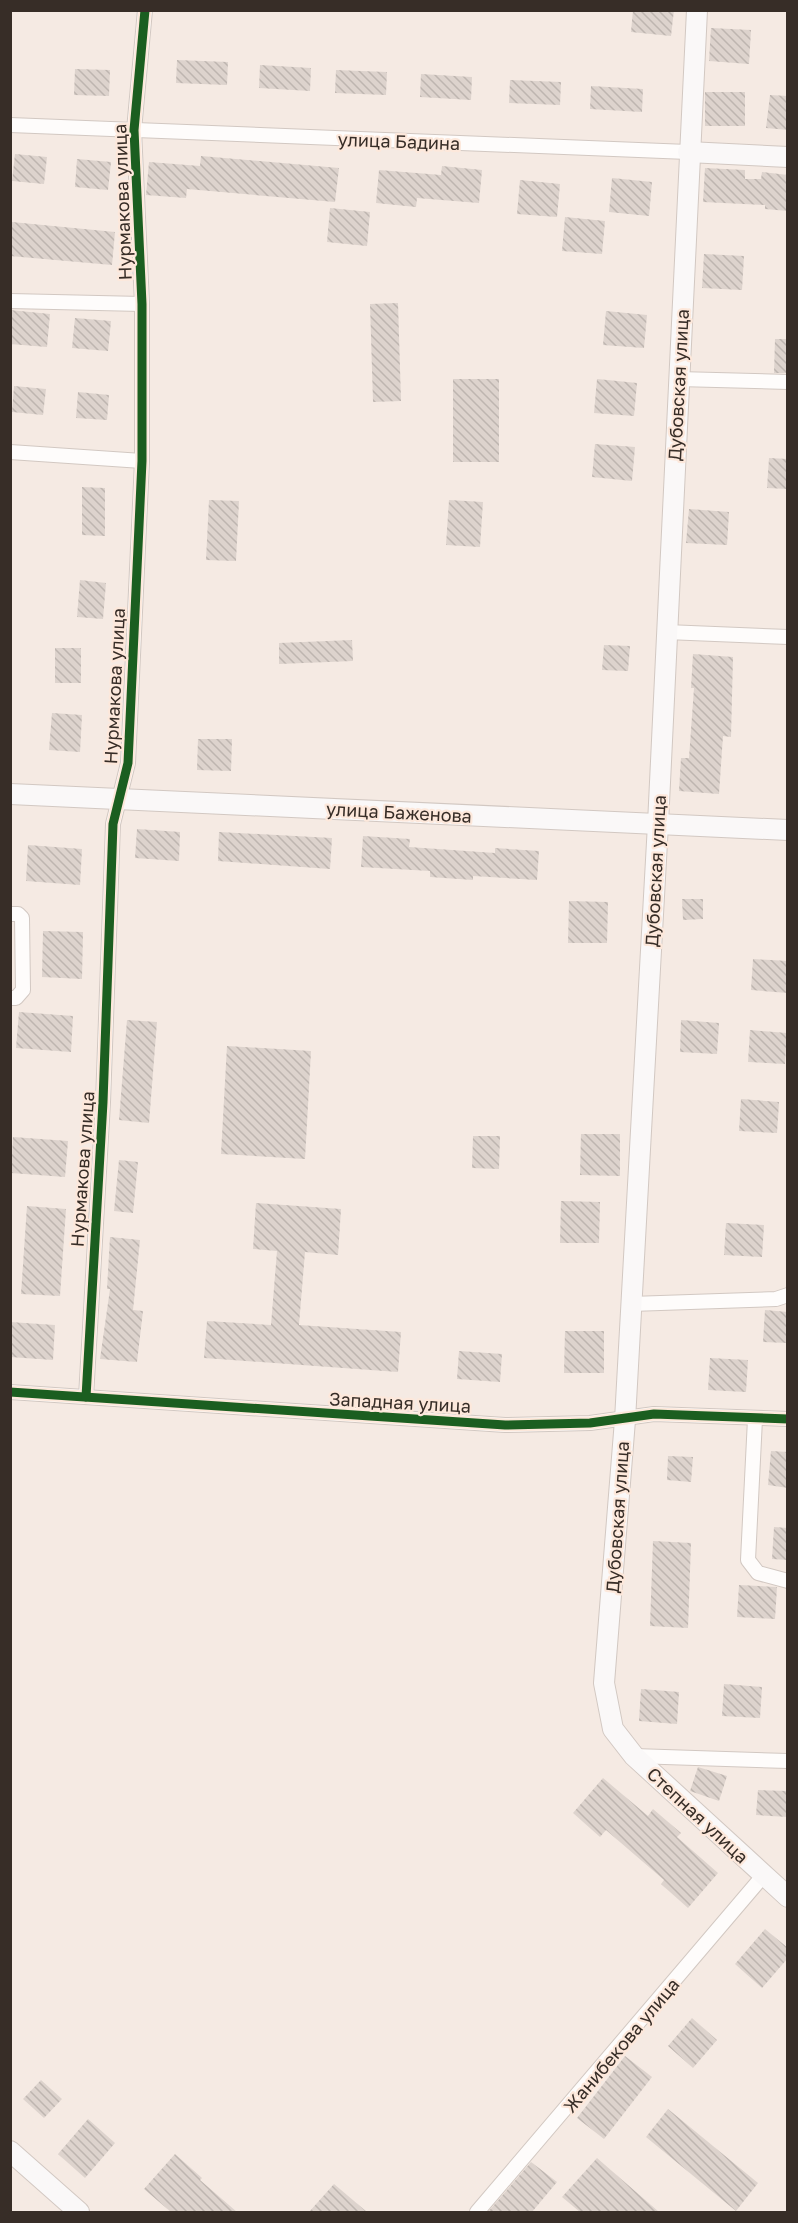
<svg xmlns="http://www.w3.org/2000/svg" width="798" height="2223" viewBox="0 0 798 2223" font-family="'Golos Text',sans-serif">
	<style>
		.building { fill: url(#building-back-hatch) }
		.lines { fill: none; stroke-linecap: round; stroke-linejoin: round }
		.street-casing { stroke: #d2c8c2; stroke-width: 16 }
		.secondary-casing { stroke: #d2c8c2; stroke-width: 22 }
		.street { stroke: #fefcfb; stroke-width: 14 }
		.secondary { stroke: #faf8f8; stroke-width: 20 }
		.cycleway-casing { stroke: #fde8db; stroke-width: 13 }
		.cycleway { stroke: #1b5e20; stroke-width: 9 }
		.labels { text-anchor: middle; dominant-baseline: central; stroke-width: 4.5; stroke-linejoin: round; paint-order: stroke }
		.street-label { font-size: 18px; fill: #372d27; stroke: #fde8db }
	</style>
	<defs>
		<pattern id="building-back-hatch" width="6" height="6" patternUnits="userSpaceOnUse" patternTransform="scale(1.5)"><rect width="6" height="6" fill="#ddd3cd"/><path d="M-1 5l2 2M0 0l6 6M5-1l2 2" fill="none" stroke="#beb5b0"/></pattern>
	</defs>
	<rect width="100%" height="100%" fill="#f5eae3"/>
	<g class="building">
		<polygon points="633,10 674,10 671,36 631,32"/>
		<polygon points="711,28 751,30 749,64 709,61"/>
		<polygon points="177,60 228,62 227,85 176,83"/>
		<polygon points="260,65 311,68 310,91 259,88"/>
		<polygon points="75,69 110,70 109,96 74,95"/>
		<polygon points="336,70 387,72 386,95 335,93"/>
		<polygon points="421,74 472,77 471,100 420,97"/>
		<polygon points="510,80 561,82 560,105 509,103"/>
		<polygon points="591,86 643,89 642,112 590,109"/>
		<rect x="705" y="92" width="40" height="34"/>
		<polygon points="770,95 788,96 788,130 766,128"/>
		<polygon points="15,154 47,157 44,184 12,181"/>
		<polygon points="201,156 339,168 335,202 187,189 186,198 146,195 149,162 200,166"/>
		<polygon points="77,159 111,162 108,190 75,187"/>
		<polygon points="442,166 482,170 479,203 417,198 416,207 376,203 379,170 441,175"/>
		<polygon points="705,168 745,170 745,179 761,179 762,172 788,175 788,211 765,209 765,205 703,202"/>
		<polygon points="612,178 652,182 649,216 609,212"/>
		<polygon points="520,180 560,184 557,217 517,214"/>
		<polygon points="330,208 370,212 367,246 327,242"/>
		<polygon points="565,217 605,221 602,254 562,251"/>
		<polygon points="12,222 115,232 112,265 10,256"/>
		<polygon points="704,254 744,256 742,290 702,288"/>
		<polygon points="398,303 401,401 373,402 370,304"/>
		<polygon points="10,310 50,314 47,347 10,344"/>
		<polygon points="606,311 647,315 644,348 603,345"/>
		<polygon points="75,318 111,321 108,351 72,348"/>
		<polygon points="775,339 788,339 788,373 774,373"/>
		<rect x="453" y="379" width="46" height="83"/>
		<polygon points="597,379 637,383 634,416 594,413"/>
		<polygon points="14,386 46,389 43,415 12,412"/>
		<polygon points="78,392 109,395 107,420 76,418"/>
		<polygon points="595,444 635,447 632,481 592,477"/>
		<polygon points="769,458 788,459 788,489 767,488"/>
		<polygon points="82,487 105,488 105,536 82,535"/>
		<polygon points="209,500 239,501 236,561 206,560"/>
		<polygon points="449,500 483,502 480,547 446,545"/>
		<polygon points="689,509 729,512 727,545 686,543"/>
		<polygon points="80,580 106,583 103,619 77,617"/>
		<polygon points="352,640 353,661 279,664 279,643"/>
		<polygon points="604,645 630,646 628,671 602,670"/>
		<rect x="55" y="648" width="26" height="35"/>
		<polygon points="693,654 733,657 731,737 723,736 719,794 679,791 681,758 689,758 694,688 691,688"/>
		<polygon points="52,713 82,715 80,752 49,750"/>
		<polygon points="198,739 232,739 231,771 197,770"/>
		<polygon points="137,829 180,832 179,861 135,858"/>
		<polygon points="219,832 332,838 330,869 218,861"/>
		<polygon points="363,836 410,839 409,847 495,853 495,848 539,851 537,880 473,876 473,880 430,877 430,871 361,867"/>
		<polygon points="28,845 82,849 80,885 26,881"/>
		<polygon points="682,899 703,899 703,919 683,920"/>
		<polygon points="569,901 608,902 607,943 568,943"/>
		<polygon points="43,931 83,932 82,979 42,977"/>
		<polygon points="753,959 788,961 788,993 751,990"/>
		<polygon points="19,1012 73,1016 71,1052 16,1048"/>
		<polygon points="127,1020 157,1022 149,1123 119,1120"/>
		<polygon points="681,1020 719,1023 717,1054 680,1052"/>
		<polygon points="750,1030 787,1033 785,1064 748,1062"/>
		<polygon points="227,1046 311,1051 305,1159 221,1154"/>
		<polygon points="741,1099 779,1102 777,1133 739,1131"/>
		<polygon points="581,1134 620,1134 620,1176 580,1175"/>
		<polygon points="473,1136 500,1136 499,1169 472,1168"/>
		<polygon points="13,1137 68,1141 65,1177 11,1173"/>
		<polygon points="119,1160 138,1162 133,1213 114,1211"/>
		<polygon points="561,1201 600,1202 599,1243 560,1243"/>
		<polygon points="256,1203 341,1209 338,1255 305,1252 299,1325 401,1332 398,1372 204,1358 207,1321 271,1325 277,1251 253,1249"/>
		<polygon points="27,1206 66,1209 60,1296 21,1294"/>
		<polygon points="726,1223 764,1225 762,1257 724,1255"/>
		<polygon points="110,1237 140,1240 133,1310 143,1311 137,1362 100,1359 110,1289 107,1289"/>
		<polygon points="765,1310 788,1312 788,1343 763,1342"/>
		<polygon points="10,1322 55,1325 53,1360 10,1357"/>
		<polygon points="565,1331 604,1331 604,1373 564,1373"/>
		<polygon points="459,1351 502,1354 500,1382 457,1379"/>
		<polygon points="710,1358 748,1360 746,1392 708,1390"/>
		<polygon points="771,1451 788,1452 788,1488 768,1485"/>
		<polygon points="668,1456 693,1457 691,1482 667,1480"/>
		<polygon points="774,1527 788,1528 788,1560 772,1559"/>
		<polygon points="653,1541 691,1543 688,1628 650,1626"/>
		<polygon points="739,1585 777,1587 775,1619 737,1617"/>
		<polygon points="724,1684 762,1687 760,1718 722,1716"/>
		<polygon points="641,1689 679,1692 677,1724 639,1721"/>
		<polygon points="698,1767 727,1776 719,1801 690,1791"/>
		<polygon points="603,1778 648,1816 653,1809 681,1833 677,1837 718,1873 688,1908 661,1884 664,1880 606,1830 600,1837 573,1813"/>
		<polygon points="758,1790 788,1791 788,1817 756,1815"/>
		<polygon points="765,1929 788,1948 788,1958 762,1988 735,1964"/>
		<polygon points="692,2018 717,2040 693,2068 668,2046"/>
		<polygon points="625,2056 652,2077 604,2139 577,2118"/>
		<polygon points="41,2080 62,2099 44,2118 23,2099"/>
		<polygon points="668,2109 758,2183 736,2211 646,2137"/>
		<polygon points="88,2119 115,2143 85,2178 58,2154"/>
		<polygon points="175,2154 202,2178 200,2180 237,2212 171,2212 144,2189"/>
		<polygon points="597,2158 659,2212 580,2212 562,2197"/>
		<polygon points="531,2162 557,2182 532,2212 488,2212"/>
		<polygon points="334,2184 367,2212 309,2212"/>
	</g>
	<g class="lines">
		<defs>
			<g id="street">
				<polyline points="10,125 688,152"/>
				<polyline points="10,301 142,304"/>
				<polyline points="678,379 788,382"/>
				<polyline points="10,452 142,461"/>
				<polyline points="666,632 788,637"/>
				<polyline points="10,914 18,914 22,918 23,990 16,998 10,998"/>
				<polyline points="631,1304 776,1299 788,1295"/>
				<polyline points="10,1392 505,1425 590,1423 654,1414 788,1419"/>
				<polyline points="86,1397 103,1102 113,824 128,763 142,461 142,304 134,130 145,10"/>
				<polyline points="755,1419 748,1560 758,1573 788,1581"/>
				<polyline points="634,1756 788,1761"/>
				<polyline points="477,2212 763,1876"/>
			</g>
			<g id="secondary">
				<polyline points="697,10 658,824 625,1420 604,1683 613,1729 634,1756 788,1897"/>
				<polyline points="688,152 788,157"/>
				<polyline points="10,794 788,830"/>
				<polyline points="10,2151 79,2212"/>
			</g>
		</defs>
		<use href="#street" class="street-casing"/>
		<use href="#secondary" class="secondary-casing"/>
		<use href="#street" class="street"/>
		<use href="#secondary" class="secondary"/>
		<defs>
			<g id="cycleway">
				<polyline points="10,1392 505,1425 590,1423 654,1414 788,1419"/>
				<polyline points="86,1397 103,1102 113,824 128,763 142,461 142,304 134,130 145,10"/>
			</g>
		</defs>
		<use href="#cycleway" class="cycleway-casing"/>
		<use href="#cycleway" class="cycleway"/>
	</g>
	<g class="labels">
		<g class="street-label">
			<text transform="translate(399 141) rotate(2)">улица Бадина</text>
			<text transform="translate(122 202) rotate(-92)">Нурмакова улица</text>
			<text transform="translate(678 385) rotate(-87)">Дубовская улица</text>
			<text transform="translate(114 686) rotate(-87)">Нурмакова улица</text>
			<text transform="translate(399 812) rotate(3)">улица Баженова</text>
			<text transform="translate(655 871) rotate(-87)">Дубовская улица</text>
			<text transform="translate(82 1169) rotate(-86)">Нурмакова улица</text>
			<text transform="translate(400 1402) rotate(3)">Западная улица</text>
			<text transform="translate(617 1517) rotate(-86)">Дубовская улица</text>
			<text transform="translate(698 1815) rotate(43)">Степная улица</text>
			<text transform="translate(621 2045) rotate(-50)">Жанибекова улица</text>
		</g>
	</g>
	<rect width="798" height="2223" fill="none" stroke="#372d27" stroke-width="24"/>
</svg>
